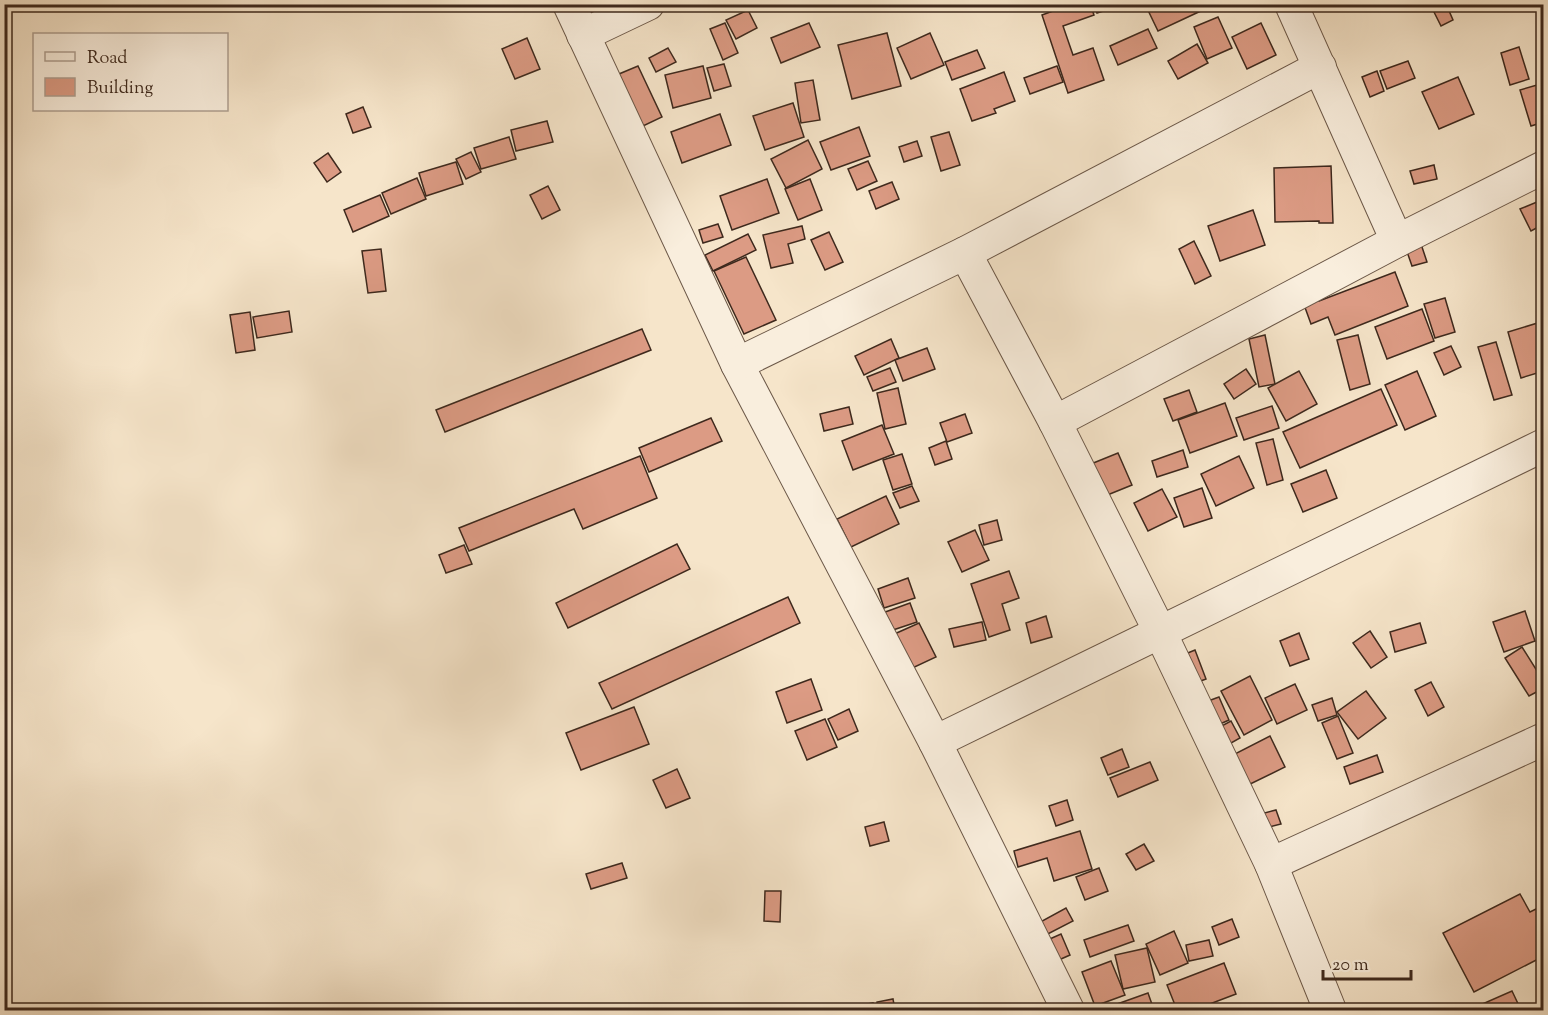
<svg xmlns="http://www.w3.org/2000/svg" width="1548" height="1015" viewBox="0 0 1548 1015" font-family="'Sorts Mill Goudy',serif">
	<style>
		.building { fill: #dc9b84; stroke: #3e291d; stroke-width: 1.5 }
		.lines { fill: none; stroke-linecap: round; stroke-linejoin: round }
		.street-casing { stroke: #6c5848; stroke-width: 34 }
		.street { stroke: #f9eedd; stroke-width: 32 }
	</style>
	<rect width="100%" height="100%" fill="#f6e5ca"/>
	<filter id="stains"><feTurbulence type="fractalNoise" baseFrequency=".00333" numOctaves="4"/><feColorMatrix values="0 0 0 0 .2 0 0 0 0 .09 0 0 0 0 .02 0 0 0 .5 -.17"/></filter>
	<radialGradient id="worn" r=".72"><stop offset=".6" stop-color="#630" stop-opacity="0"/><stop offset="1" stop-color="#630" stop-opacity=".3"/></radialGradient>
	<g class="building">
		<polygon points="1072,4 1090,4 1094,15 1063,26 1073,55 1093,48 1104,80 1068,93 1042,15"/>
		<polygon points="1094,4 1125,4 1097,13"/>
		<polygon points="1145,4 1203,4 1205,9 1158,31"/>
		<polygon points="1430,4 1446,4 1453,20 1441,26"/>
		<polygon points="748,10 757,28 736,39 726,20"/>
		<polygon points="1218,17 1232,48 1207,59 1194,27"/>
		<polygon points="725,23 738,53 723,60 710,29"/>
		<polygon points="809,23 820,47 781,63 771,38"/>
		<polygon points="1261,23 1276,55 1247,69 1232,37"/>
		<polygon points="1148,29 1157,48 1118,65 1110,46"/>
		<polygon points="887,33 901,86 852,99 838,45"/>
		<polygon points="930,33 944,65 911,79 897,48"/>
		<polygon points="527,38 540,69 515,79 502,49"/>
		<polygon points="1197,44 1208,63 1178,79 1168,61"/>
		<polygon points="1519,47 1529,79 1510,85 1501,53"/>
		<polygon points="668,48 676,62 656,72 649,58"/>
		<polygon points="977,50 985,68 952,80 945,62"/>
		<polygon points="1408,61 1415,78 1387,89 1380,71"/>
		<polygon points="724,64 731,86 714,91 707,68"/>
		<polygon points="638,66 662,117 643,126 619,74"/>
		<polygon points="703,66 711,98 673,108 665,75"/>
		<polygon points="1057,66 1063,82 1030,94 1024,78"/>
		<polygon points="1377,71 1384,91 1370,97 1362,77"/>
		<polygon points="1004,72 1015,101 994,109 996,113 972,121 960,89"/>
		<polygon points="1458,77 1474,114 1439,129 1422,92"/>
		<polygon points="813,80 820,120 801,123 795,83"/>
		<polygon points="1544,83 1544,122 1531,126 1520,90"/>
		<polygon points="793,103 804,137 765,150 753,116"/>
		<polygon points="363,107 371,127 353,133 346,114"/>
		<polygon points="720,114 731,145 682,163 671,132"/>
		<polygon points="547,121 553,142 516,151 511,130"/>
		<polygon points="859,127 870,156 831,170 820,142"/>
		<polygon points="949,132 960,165 941,171 931,137"/>
		<polygon points="509,137 516,159 481,169 474,148"/>
		<polygon points="808,140 822,169 786,188 771,159"/>
		<polygon points="917,141 922,156 904,162 899,147"/>
		<polygon points="471,152 481,172 466,179 456,159"/>
		<polygon points="328,153 341,172 327,182 314,163"/>
		<polygon points="868,161 877,181 857,190 848,169"/>
		<polygon points="456,162 463,184 426,196 419,173"/>
		<polygon points="1434,165 1437,179 1414,184 1410,171"/>
		<polygon points="1331,166 1333,223 1319,223 1319,221 1275,222 1274,168"/>
		<polygon points="417,178 426,199 391,214 382,193"/>
		<polygon points="767,179 779,213 732,230 720,196"/>
		<polygon points="810,179 822,210 798,220 785,189"/>
		<polygon points="892,182 899,199 876,209 869,191"/>
		<polygon points="548,186 560,210 542,219 530,195"/>
		<polygon points="380,195 389,216 353,232 344,210"/>
		<polygon points="1544,199 1544,224 1531,231 1520,209"/>
		<polygon points="1253,210 1265,245 1220,261 1208,226"/>
		<polygon points="718,224 723,237 703,243 699,230"/>
		<polygon points="802,226 805,239 788,244 793,263 771,268 763,235"/>
		<polygon points="829,232 843,262 825,270 811,240"/>
		<polygon points="748,234 756,250 713,271 705,255"/>
		<polygon points="1194,241 1211,276 1195,284 1179,249"/>
		<polygon points="1420,241 1427,262 1412,266 1405,246"/>
		<polygon points="381,249 386,291 368,293 362,251"/>
		<polygon points="746,257 776,320 744,334 714,271"/>
		<polygon points="1395,272 1408,306 1335,335 1328,317 1311,324 1299,291 1313,286 1319,301"/>
		<polygon points="1445,298 1455,332 1435,338 1424,304"/>
		<polygon points="1422,309 1434,341 1387,359 1375,327"/>
		<polygon points="289,311 292,332 257,338 253,317"/>
		<polygon points="250,312 255,350 236,353 230,315"/>
		<polygon points="1544,321 1544,371 1521,378 1508,332"/>
		<polygon points="642,329 651,350 445,432 436,410"/>
		<polygon points="1265,335 1275,384 1259,387 1249,339"/>
		<polygon points="1358,335 1370,384 1350,390 1337,340"/>
		<polygon points="891,339 899,358 864,375 855,356"/>
		<polygon points="1496,342 1512,395 1494,400 1478,347"/>
		<polygon points="1451,346 1461,367 1444,375 1434,353"/>
		<polygon points="927,348 935,369 903,381 895,360"/>
		<polygon points="890,368 896,382 873,391 867,377"/>
		<polygon points="1246,369 1256,384 1234,399 1224,384"/>
		<polygon points="1299,371 1317,404 1286,421 1268,388"/>
		<polygon points="1417,371 1436,416 1405,430 1385,385"/>
		<polygon points="898,388 906,424 885,429 877,393"/>
		<polygon points="1381,389 1397,425 1300,468 1283,432"/>
		<polygon points="1189,390 1197,412 1173,421 1164,399"/>
		<polygon points="1225,403 1237,436 1190,453 1178,420"/>
		<polygon points="1272,406 1279,428 1244,440 1236,418"/>
		<polygon points="849,407 853,424 824,431 820,414"/>
		<polygon points="965,414 972,433 947,442 940,423"/>
		<polygon points="711,418 722,441 649,472 639,448"/>
		<polygon points="882,425 894,454 853,470 842,441"/>
		<polygon points="1273,439 1283,480 1267,485 1256,443"/>
		<polygon points="946,441 952,459 935,465 929,448"/>
		<polygon points="1183,450 1188,467 1157,477 1152,461"/>
		<polygon points="1118,453 1132,485 1100,498 1086,466"/>
		<polygon points="902,454 912,484 893,490 883,460"/>
		<polygon points="640,456 657,498 583,529 574,509 469,551 459,528"/>
		<polygon points="1239,456 1254,488 1216,506 1201,474"/>
		<polygon points="1326,470 1337,498 1303,512 1291,484"/>
		<polygon points="912,486 919,501 900,508 893,493"/>
		<polygon points="1202,488 1212,518 1184,527 1174,498"/>
		<polygon points="1162,489 1177,517 1148,531 1134,503"/>
		<polygon points="886,496 899,524 851,547 837,519"/>
		<polygon points="997,520 1002,540 984,545 979,525"/>
		<polygon points="975,530 989,560 962,572 948,542"/>
		<polygon points="677,544 690,569 568,628 556,603"/>
		<polygon points="464,545 472,564 446,573 439,555"/>
		<polygon points="1009,571 1019,598 1002,604 1010,630 989,637 971,584"/>
		<polygon points="908,578 915,598 884,608 878,589"/>
		<polygon points="788,597 800,623 612,709 599,683"/>
		<polygon points="910,603 917,622 884,633 877,615"/>
		<polygon points="1525,611 1535,641 1504,652 1493,622"/>
		<polygon points="1046,616 1052,637 1031,643 1026,623"/>
		<polygon points="982,622 986,640 954,647 949,629"/>
		<polygon points="919,623 936,657 906,671 890,636"/>
		<polygon points="1420,623 1426,643 1395,652 1390,632"/>
		<polygon points="1370,631 1387,657 1371,668 1353,643"/>
		<polygon points="1299,633 1309,659 1290,666 1280,641"/>
		<polygon points="1522,647 1544,682 1544,688 1529,696 1505,658"/>
		<polygon points="1195,650 1206,679 1190,685 1178,657"/>
		<polygon points="1250,676 1272,720 1244,735 1221,691"/>
		<polygon points="811,679 822,710 787,723 776,692"/>
		<polygon points="1431,682 1444,707 1428,716 1415,690"/>
		<polygon points="1295,684 1307,710 1277,724 1265,698"/>
		<polygon points="1366,691 1386,718 1358,739 1337,712"/>
		<polygon points="1219,697 1229,720 1211,728 1200,704"/>
		<polygon points="1332,698 1337,715 1318,721 1312,705"/>
		<polygon points="634,707 649,744 581,770 566,733"/>
		<polygon points="849,709 858,731 838,740 828,719"/>
		<polygon points="1338,716 1353,753 1337,759 1322,723"/>
		<polygon points="825,719 837,747 807,760 795,731"/>
		<polygon points="1231,721 1240,738 1224,747 1214,730"/>
		<polygon points="1270,736 1285,767 1240,789 1225,759"/>
		<polygon points="1122,749 1129,767 1108,775 1101,758"/>
		<polygon points="1377,755 1383,772 1350,784 1344,767"/>
		<polygon points="1150,762 1158,780 1118,797 1110,778"/>
		<polygon points="677,769 690,798 666,808 653,780"/>
		<polygon points="1067,800 1073,820 1056,826 1049,806"/>
		<polygon points="1276,810 1281,824 1261,829 1257,815"/>
		<polygon points="884,822 889,841 870,846 865,827"/>
		<polygon points="1080,831 1092,869 1054,881 1047,858 1018,867 1014,851"/>
		<polygon points="1144,844 1154,861 1136,870 1126,854"/>
		<polygon points="622,863 627,878 591,889 586,874"/>
		<polygon points="1099,868 1108,891 1085,900 1076,877"/>
		<polygon points="765,891 781,891 780,922 764,921"/>
		<polygon points="1520,894 1530,912 1538,908 1544,918 1544,956 1474,992 1443,933"/>
		<polygon points="1066,908 1073,921 1040,938 1033,926"/>
		<polygon points="1232,919 1239,937 1219,945 1212,927"/>
		<polygon points="1128,925 1134,941 1090,957 1084,940"/>
		<polygon points="1174,931 1188,963 1160,975 1146,944"/>
		<polygon points="1061,934 1070,955 1052,963 1043,942"/>
		<polygon points="1209,940 1213,956 1189,961 1186,945"/>
		<polygon points="1147,948 1155,982 1123,989 1115,955"/>
		<polygon points="1111,961 1125,995 1095,1006 1082,972"/>
		<polygon points="1224,963 1236,994 1194,1010 1177,1010 1167,985"/>
		<polygon points="1512,991 1521,1010 1471,1010 1471,1009"/>
		<polygon points="1148,993 1154,1010 1107,1010 1106,1008"/>
		<polygon points="893,999 895,1010 878,1010 877,1002"/>
		<polygon points="873,1003 874,1010 837,1010"/>
	</g>
	<g class="lines">
		<defs>
			<g id="street">
				<polyline points="569,4 737,364 935,742 1068,1010"/>
				<polyline points="1291,4 1397,241"/>
				<polyline points="583,35 648,4"/>
				<polyline points="965,253 1055,422 1160,632 1271,864 1330,1010"/>
				<polyline points="737,364 965,253 1320,67"/>
				<polyline points="1055,422 1397,241 1544,167"/>
				<polyline points="935,742 1544,445"/>
				<polyline points="1271,864 1544,739"/>
			</g>
		</defs>
		<use href="#street" class="street-casing"/>
		<use href="#street" class="street"/>
	</g>
	<rect width="1548" height="1015" fill="none" stroke="#f6e5ca" stroke-width="24"/>
	<rect x="6" y="6" width="1536" height="1003" fill="none" stroke="#3e291d" stroke-width="3"/>
	<rect x="12" y="12" width="1524" height="991" fill="none" stroke="#3e291d" stroke-width="1.5"/>
	<rect x="33" y="33" width="195" height="78" fill="#f9eedd" stroke="#ae9f90" stroke-width="1.5"/>
	<rect x="45" y="52" width="30" height="9" fill="#f9eedd" stroke="#ae9f90" stroke-width="1.5"/>
	<text x="87" y="63" font-size="18" fill="#3e291d">Road</text>
	<rect x="45" y="78" width="30" height="18" fill="#dc9b84" stroke="#ae9f90" stroke-width="1.5"/>
	<text x="87" y="93" font-size="18" fill="#3e291d">Building</text>
	<path d="M1323 970v9h88v-9" fill="none" stroke="#3e291d" stroke-width="3"/>
	<text x="1332" y="970" font-size="18" fill="#3e291d" stroke="#f9eedd" stroke-width="4.5" paint-order="stroke">20 m</text>
	<rect width="100%" height="100%" filter="url(#stains)"/>
	<rect width="100%" height="100%" fill="url(#worn)"/>
</svg>
